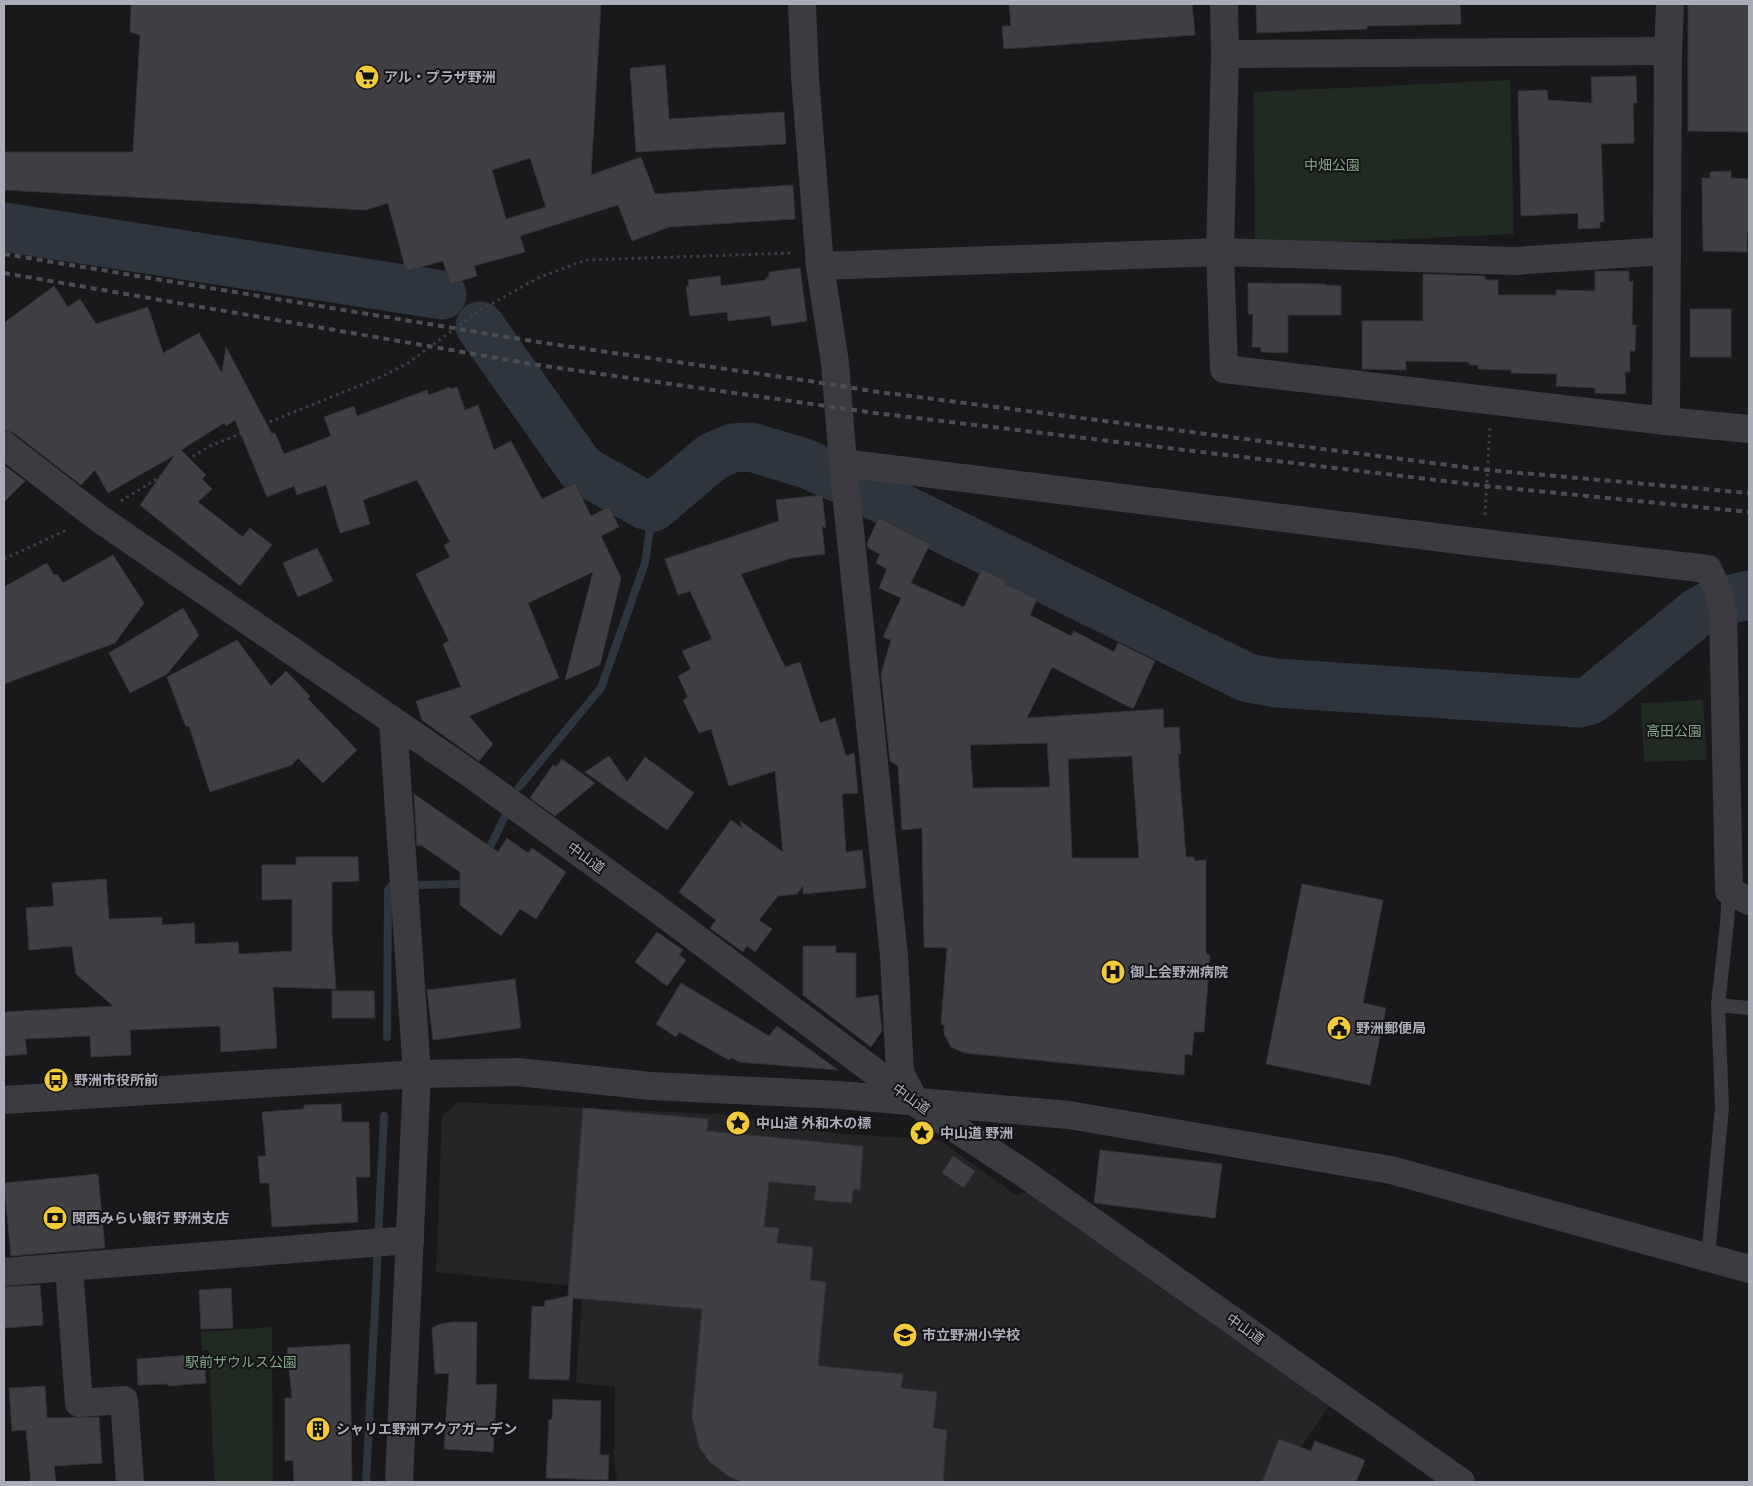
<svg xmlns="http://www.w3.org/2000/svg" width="1753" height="1486" viewBox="0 0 1753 1486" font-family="'Fira Sans','Noto Sans JP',sans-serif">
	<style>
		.built { fill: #252427 }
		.green { fill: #202922 }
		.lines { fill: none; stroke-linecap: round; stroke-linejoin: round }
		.stream { stroke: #2e353f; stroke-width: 8 }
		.river { stroke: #2e353f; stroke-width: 49 }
		.building { fill: #404044; stroke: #333236; fill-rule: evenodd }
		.path { stroke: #3f4046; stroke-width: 3; stroke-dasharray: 2.5 4; stroke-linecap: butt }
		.service { stroke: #3b3b41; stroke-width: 14 }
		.minor { stroke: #3b3b41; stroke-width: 28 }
		.tertiary { stroke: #3b3b41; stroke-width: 28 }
		.rail { stroke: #4c4d54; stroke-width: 4; stroke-dasharray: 6 5; stroke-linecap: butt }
		.labels { text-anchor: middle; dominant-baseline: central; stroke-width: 4; stroke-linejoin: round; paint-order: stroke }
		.poi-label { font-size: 14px; font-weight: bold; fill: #abadba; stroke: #141315; text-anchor: start }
		.park-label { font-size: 14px; fill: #82a589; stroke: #141315 }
		.street-label { font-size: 14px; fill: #abadba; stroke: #141315 }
	</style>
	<rect width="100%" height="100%" fill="#19181a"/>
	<polygon class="built" points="458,1102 735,1115 773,1125 843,1134 939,1140 1016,1195 1030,1191 1329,1406 1300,1449 1285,1482 617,1482 614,1455 615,1387 576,1383 583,1287 436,1272 442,1116"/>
	<g class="green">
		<polygon points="1510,80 1514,234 1255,246 1253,92"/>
		<polygon points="1703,700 1707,760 1644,762 1641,703"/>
		<polygon points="272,1327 273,1482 214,1482 209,1350 202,1350 201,1332"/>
	</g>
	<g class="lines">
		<g class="stream">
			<polyline points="519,787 601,688 645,563 653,507"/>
			<polyline points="486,855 505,816"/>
			<polyline points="387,1037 388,890 391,886 459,884 470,881"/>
			<polyline points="378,1237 384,1116"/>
			<polyline points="366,1482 378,1248"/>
		</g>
		<g class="river">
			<polyline points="4,227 442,295"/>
			<polyline points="480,326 581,469 645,505 653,507 712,457 732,448 751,447 807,464 858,487 1248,678 1276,683 1579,703 1590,700 1601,692 1698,612 1715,603 1749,595"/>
		</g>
	</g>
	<g class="building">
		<path d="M131,4H601L591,175L641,157L655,194L793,185L795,219L669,227L632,241L618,205L520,236L525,252L474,266L477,276L450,284L443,261L406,271L388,203L366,210L4,190V152H133L140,35L130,32ZM530,158L546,207L506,219L492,170Z"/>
		<polygon points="1009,4 1192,4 1195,35 1004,49 1002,26 1011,26"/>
		<polygon points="1256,4 1460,4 1461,24 1367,26 1367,29 1257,33"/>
		<polygon points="1688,4 1749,4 1749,132 1688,131"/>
		<polygon points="665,65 669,119 784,112 786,144 636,152 630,68"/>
		<polygon points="1636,76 1637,103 1633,103 1634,143 1601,144 1604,222 1600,222 1600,228 1578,229 1578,213 1521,216 1518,91 1547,90 1548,100 1592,103 1591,77"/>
		<polygon points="1731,171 1731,178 1749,179 1749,233 1747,233 1747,252 1703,251 1702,178 1710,178 1710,172"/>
		<polygon points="800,268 807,321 772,326 770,316 728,321 727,312 690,316 686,286 689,286 688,280 720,276 721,286 766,280 766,278 769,277 769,272"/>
		<polygon points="1595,271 1629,271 1629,282 1633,281 1632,325 1636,325 1635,351 1630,351 1630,372 1625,372 1626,394 1595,393 1595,388 1556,386 1557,374 1511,373 1511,370 1478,369 1478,365 1469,365 1469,362 1406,361 1406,370 1362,369 1362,321 1423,321 1423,274 1485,276 1485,280 1498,280 1498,295 1556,295 1556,290 1595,291"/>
		<polygon points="1248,283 1325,284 1325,285 1341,286 1341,315 1288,315 1288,353 1261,352 1261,347 1252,347 1253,314 1248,314"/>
		<polygon points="54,286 68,307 80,299 96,324 148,307 163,353 199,333 222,373 226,347 272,434 275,433 284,454 331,436 324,417 354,406 357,416 427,390 429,395 450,387 451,389 457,387 465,410 478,405 494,450 511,441 542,499 575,483 591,516 609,507 619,527 601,536 621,578 600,665 565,680 593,572 528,603 559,678 469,716 493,744 479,761 422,720 416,701 461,687 443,644 449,641 416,574 450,557 444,545 450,542 417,480 363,500 370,524 340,533 326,485 297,495 294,486 267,497 235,420 226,426 224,423 181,450 206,475 202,479 212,489 198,502 243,537 250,528 272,545 240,586 140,505 175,455 108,493 95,470 81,485 14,433 4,430 4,323"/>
		<rect x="1690" y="309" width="41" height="48"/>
		<polygon points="4,465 25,481 4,502"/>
		<polygon points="822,495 826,528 822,526 825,554 792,558 741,574 785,667 800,662 820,723 835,718 846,756 854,753 858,793 842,794 846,852 862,850 866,888 803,894 803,886 797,894 778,896 759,920 772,929 755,952 747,946 743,952 710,928 716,920 679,892 731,820 742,828 740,821 783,852 775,771 729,786 711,729 699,733 683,700 688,697 678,676 691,669 682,651 712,639 690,591 678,595 665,559 779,521 776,500"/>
		<path d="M879,518L930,544L911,583L964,607L982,569L1007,582L1005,584L1037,599L1030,615L1071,636L1074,631L1114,652L1118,643L1155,661L1133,709L1052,667L1027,718L1163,709L1164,728L1179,727L1181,754H1178L1186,857H1194L1195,861L1206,860V953L1210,956L1204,1032H1194L1192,1055L1185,1054L1184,1075L965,1053L951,1047L944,1034V1025L941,1024L947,948L924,947L922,828L902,830L898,766L890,761L881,674L891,640L883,637L901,598L879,588L887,569L876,563L880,554L868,548L867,543ZM1047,743L1050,787L973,788L970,745ZM1132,756L1139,858H1072L1068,759Z"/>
		<polygon points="317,548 333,581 298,597 283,563"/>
		<polygon points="113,555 144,603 115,643 4,684 4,587 47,563 54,575 57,574 63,583"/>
		<polygon points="183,608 199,635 167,674 130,693 109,653"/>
		<polygon points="237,640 271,686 286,671 310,696 308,699 357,750 323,783 298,758 292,765 210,792 189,726 186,727 167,677"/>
		<polygon points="609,756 627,782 645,757 694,793 667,830 585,772"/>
		<polygon points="562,759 595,783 555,816 530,798 553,765 556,767"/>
		<polygon points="414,794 498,852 507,838 528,853 532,848 566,872 536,919 520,909 501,936 460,905 460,872 421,845 417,846"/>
		<polygon points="296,857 358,857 359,881 332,882 332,933 336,989 273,987 277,1048 221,1052 220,1026 130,1030 131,1055 91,1057 90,1036 25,1039 27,1054 4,1056 4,1012 113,1006 76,974 72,946 29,950 26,908 54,906 52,883 106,879 109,919 162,917 162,925 194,923 195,944 238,942 239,954 292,951 292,899 262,900 262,865 296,865"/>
		<polygon points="1302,884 1383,900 1363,1003 1386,1008 1370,1085 1266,1064"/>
		<polygon points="657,932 683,950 679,955 686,960 667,986 635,962"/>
		<polygon points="803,946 836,946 836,953 856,953 856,998 878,995 882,1031 871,1047 803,995"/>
		<polygon points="515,979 521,1028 433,1040 427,990"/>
		<polygon points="681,983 769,1036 777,1026 838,1070 739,1062 732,1058 729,1060 679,1032 676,1037 656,1024"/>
		<polygon points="332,991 374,991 375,1018 332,1018"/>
		<polygon points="341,1104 342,1122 369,1122 370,1177 356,1177 358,1222 272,1227 269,1183 260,1183 258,1156 266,1156 262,1112 304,1109 304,1105"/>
		<polygon points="583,1108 708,1119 707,1131 863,1146 860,1190 853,1189 852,1203 814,1200 816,1186 769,1182 764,1227 779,1228 777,1243 813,1247 810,1280 826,1282 818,1366 903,1374 901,1388 937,1392 933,1428 947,1430 943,1482 742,1482 728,1476 709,1461 699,1447 692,1417 702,1309 573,1298 569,1380 529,1379 532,1306 544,1307 545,1301 568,1296"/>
		<polygon points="1100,1150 1222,1164 1215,1218 1094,1203"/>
		<polygon points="953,1156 975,1171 964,1188 942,1173"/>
		<polygon points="98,1174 105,1248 11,1256 4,1183"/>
		<polygon points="40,1285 43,1325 4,1328 4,1287"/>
		<polygon points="231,1288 233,1328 201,1329 199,1290"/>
		<polygon points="453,1322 477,1322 476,1385 497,1384 493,1452 444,1449 449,1373 435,1374 432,1328 440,1324"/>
		<polygon points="350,1344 352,1482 294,1482 293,1460 285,1461 285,1398 292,1398 287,1348"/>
		<polygon points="204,1354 206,1383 168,1386 168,1384 138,1385 137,1359"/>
		<polygon points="45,1386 47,1418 99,1417 102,1463 54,1466 56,1482 31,1482 26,1430 12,1431 9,1388"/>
		<polygon points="553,1399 601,1401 600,1455 609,1455 608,1480 546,1478 549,1420 552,1419"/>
		<polygon points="1279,1439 1311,1451 1315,1441 1365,1460 1356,1482 1262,1482"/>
	</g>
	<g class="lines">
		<g class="path">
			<polyline points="121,501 210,446 381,377 408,363 480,310 540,277 586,260 793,253"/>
			<polyline points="1485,515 1490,426"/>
			<polyline points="4,559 69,529"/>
		</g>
		<g class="service">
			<polyline points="1718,1005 1749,1008"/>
			<polyline points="1708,1257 1722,1107 1718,1005 1727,923 1729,891"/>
		</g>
		<g class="minor">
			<polyline points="802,4 805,77 820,266 835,363 843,463 894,956 900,1073 915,1101"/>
			<polyline points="1224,4 1225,54 1220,252 1224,369 1666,421 1749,429"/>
			<polyline points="1225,54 1668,51"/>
			<polyline points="820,266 1220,252 1514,261 1666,251"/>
			<polyline points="1666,421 1668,51 1670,4"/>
			<polyline points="4,445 97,517 472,775 656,908 916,1103 1025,1174 1461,1482"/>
			<polyline points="843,463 1483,543 1708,569 1718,591 1723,612 1729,891 1749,901"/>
			<polyline points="393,722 417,1074 399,1482"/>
			<polyline points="69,1267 79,1403 124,1400 130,1482"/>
			<polyline points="4,1272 410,1240"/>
		</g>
		<polyline class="tertiary" points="4,1100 417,1074 518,1072 651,1086 839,1095 1069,1115 1391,1170 1749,1269"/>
		<g class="rail">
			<polyline points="4,254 538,342 816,382 871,391 1487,470 1749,493"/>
			<polyline points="4,273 538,365 875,413 1486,486 1749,512"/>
		</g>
	</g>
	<defs>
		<symbol id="supermarket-disc" viewBox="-11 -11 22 22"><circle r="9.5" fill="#f1cb39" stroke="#141315"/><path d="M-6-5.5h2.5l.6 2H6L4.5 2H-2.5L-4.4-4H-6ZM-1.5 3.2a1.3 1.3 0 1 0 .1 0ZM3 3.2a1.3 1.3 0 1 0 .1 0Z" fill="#111"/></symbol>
		<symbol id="hospital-disc" viewBox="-11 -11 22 22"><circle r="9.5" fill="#f1cb39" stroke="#141315"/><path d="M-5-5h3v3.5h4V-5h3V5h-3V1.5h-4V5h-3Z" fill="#111"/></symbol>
		<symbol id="civic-disc" viewBox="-11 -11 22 22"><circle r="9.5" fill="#f1cb39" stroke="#141315"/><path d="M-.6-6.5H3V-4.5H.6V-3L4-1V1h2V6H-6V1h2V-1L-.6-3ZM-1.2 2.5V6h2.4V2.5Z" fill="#111"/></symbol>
		<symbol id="bus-disc" viewBox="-11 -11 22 22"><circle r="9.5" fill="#f1cb39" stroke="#141315"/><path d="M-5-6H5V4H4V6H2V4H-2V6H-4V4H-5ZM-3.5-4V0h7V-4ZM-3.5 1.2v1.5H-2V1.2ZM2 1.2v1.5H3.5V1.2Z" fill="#111"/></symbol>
		<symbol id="sight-disc" viewBox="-11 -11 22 22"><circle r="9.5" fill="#f1cb39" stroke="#141315"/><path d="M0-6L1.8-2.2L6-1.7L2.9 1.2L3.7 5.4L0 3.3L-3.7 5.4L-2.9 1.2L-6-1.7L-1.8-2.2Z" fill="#111"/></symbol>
		<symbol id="bank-disc" viewBox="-11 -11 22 22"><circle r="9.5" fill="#f1cb39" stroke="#141315"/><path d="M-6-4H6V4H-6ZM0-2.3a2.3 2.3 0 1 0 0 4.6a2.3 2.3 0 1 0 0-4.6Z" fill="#111"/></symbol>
		<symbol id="school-disc" viewBox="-11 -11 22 22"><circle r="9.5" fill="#f1cb39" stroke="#141315"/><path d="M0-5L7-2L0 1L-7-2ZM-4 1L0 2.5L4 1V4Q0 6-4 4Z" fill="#111"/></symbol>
		<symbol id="building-disc" viewBox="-11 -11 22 22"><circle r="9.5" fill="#f1cb39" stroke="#141315"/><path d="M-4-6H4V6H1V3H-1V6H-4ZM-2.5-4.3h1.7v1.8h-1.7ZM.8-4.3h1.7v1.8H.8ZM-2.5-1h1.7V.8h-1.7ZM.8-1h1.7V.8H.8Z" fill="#111"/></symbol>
	</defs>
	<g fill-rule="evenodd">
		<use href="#supermarket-disc" x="353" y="63" width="28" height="28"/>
		<use href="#hospital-disc" x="1099" y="958" width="28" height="28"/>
		<use href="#civic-disc" x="1325" y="1014" width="28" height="28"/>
		<use href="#bus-disc" x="42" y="1066" width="28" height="28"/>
		<use href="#sight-disc" x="724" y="1109" width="28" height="28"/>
		<use href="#sight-disc" x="908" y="1119" width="28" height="28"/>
		<use href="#bank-disc" x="41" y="1204" width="28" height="28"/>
		<use href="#school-disc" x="891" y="1321" width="28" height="28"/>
		<use href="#building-disc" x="304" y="1415" width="28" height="28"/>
	</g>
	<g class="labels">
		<g class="poi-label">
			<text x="384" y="77">アル・プラザ野洲</text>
			<text x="1130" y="972">御上会野洲病院</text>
			<text x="1356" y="1028">野洲郵便局</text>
			<text x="74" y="1080">野洲市役所前</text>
			<text x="756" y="1123">中山道 外和木の標</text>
			<text x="940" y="1133">中山道 野洲</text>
			<text x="72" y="1218">関西みらい銀行 野洲支店</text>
			<text x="922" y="1335">市立野洲小学校</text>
			<text x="336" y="1429">シャリエ野洲アクアガーデン</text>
		</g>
		<g class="park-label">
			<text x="1332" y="165">中畑公園</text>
			<text x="1674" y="731">高田公園</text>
			<text x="241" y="1362">駅前ザウルス公園</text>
		</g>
		<g class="street-label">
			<text transform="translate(586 858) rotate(36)">中山道</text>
			<text transform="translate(911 1099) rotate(35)">中山道</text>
			<text transform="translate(1245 1329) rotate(35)">中山道</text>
		</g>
	</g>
	<rect width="1753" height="1486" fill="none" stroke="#abadba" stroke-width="10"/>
</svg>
